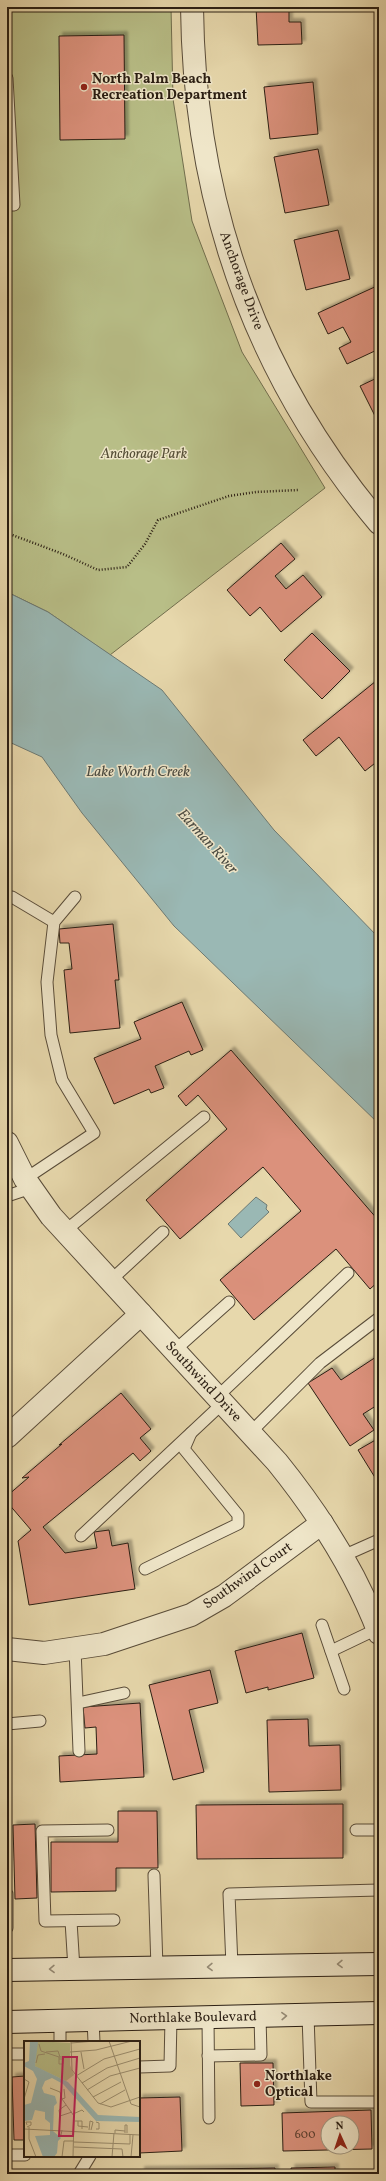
<svg xmlns="http://www.w3.org/2000/svg" width="386" height="2181" viewBox="0 0 386 2181" font-family="Vollkorn,serif">
	<style>
		.green { fill: #b8be87; stroke: #716e4d }
		.water { fill: #9ab8b4; stroke: #6d7a74 }
		.building { fill: #db917c; stroke: #2a1e13; fill-rule: evenodd; filter: url(#shadow) }
		.lines { fill: none; stroke-linecap: round; stroke-linejoin: round }
		.service-casing { stroke: #594c39; stroke-width: 13 }
		.minor-casing { stroke: #594c39; stroke-width: 24 }
		.secondary-casing { stroke: #2a1e13; stroke-width: 24 }
		.path { stroke: #2a1e13; stroke-width: 2.5; stroke-dasharray: 1 2; stroke-linecap: butt }
		.service { stroke: #efe6c9; stroke-width: 11 }
		.minor { stroke: #efe6c9; stroke-width: 22 }
		.secondary { stroke: #efe6c9; stroke-width: 22 }
		.oneway { stroke: #968c77 }
		.poi-dot { fill: #8f2418; stroke: #efe6c9; stroke-width: 1.5 }
		.labels { text-anchor: middle; dominant-baseline: central; stroke-width: 3; stroke-linejoin: round; paint-order: stroke }
		.number-label { font-size: 12px; fill: #563b2d }
		.poi-label { font-size: 14px; font-weight: bold; fill: #2a1e13; stroke: #efe6c9; text-anchor: start }
		.street-label { font-size: 14px; fill: #2a1e13; stroke: #efe6c9 }
		.park-label { font-size: 14px; font-style: italic; fill: #554e36; stroke: #efe6c9 }
		.water-label { font-size: 15px; font-style: italic; fill: #4c4c43; stroke: #efe6c9 }
		.inset-road { fill: none; stroke: #9b8e6f; stroke-width: 1 }
		.view { fill: #c2185b; fill-opacity: 0.15; stroke: #c2185b; stroke-width: 2 }
		.inset-edge { fill: none; stroke: #2a1e13; stroke-width: 2 }
	</style>
	<defs>
		<filter id="shadow"><feDropShadow dx="3.5" dy="-3.5" stdDeviation="1" flood-color="#0004"/></filter>
	</defs>
	<rect width="100%" height="100%" fill="#e7d8ac"/>
	<filter id="stains"><feTurbulence type="fractalNoise" baseFrequency=".005" numOctaves="4"/><feColorMatrix values="0 0 0 0 .2 0 0 0 0 .09 0 0 0 0 .02 0 0 0 .5 -.17"/></filter>
	<radialGradient id="worn" r=".72"><stop offset=".6" stop-color="#630" stop-opacity="0"/><stop offset="1" stop-color="#630" stop-opacity=".3"/></radialGradient>
	<polygon class="green" points="7,7 171,7 173,99 192,221 242,352 325,488 110,655 48,612 7,592"/>
	<g class="water">
		<polygon points="7,592 48,612 162,690 274,830 379,938 379,1124 174,926 82,813 42,757 7,741"/>
		<polygon points="256,1197 267,1205 266,1209 269,1212 241,1238 228,1224"/>
	</g>
	<g class="building">
		<polygon points="256,7 289,7 289,22 301,22 302,44 258,45"/>
		<polygon points="124,35 125,139 60,140 59,36"/>
		<polygon points="313,82 318,134 270,139 264,87"/>
		<polygon points="318,149 329,205 285,213 274,157"/>
		<polygon points="338,230 350,279 306,290 294,240"/>
		<polygon points="379,285 379,303 375,305 379,314 379,349 347,364 339,348 351,342 343,327 328,334 318,313"/>
		<polygon points="379,377 379,414 375,416 360,386"/>
		<polygon points="281,543 295,559 275,576 286,589 303,575 322,597 281,632 260,607 250,616 227,590"/>
		<polygon points="312,633 350,671 322,699 284,660"/>
		<polygon points="376,681 379,685 379,709 375,712 379,717 379,760 365,771 339,737 316,756 303,740"/>
		<polygon points="113,924 119,980 115,980 120,1028 70,1033 64,970 72,969 69,943 60,943 59,929"/>
		<polygon points="182,1002 203,1050 191,1055 189,1051 155,1066 164,1088 151,1093 149,1089 114,1104 94,1058 141,1039 134,1022"/>
		<polygon points="231,1050 379,1221 379,1281 370,1289 336,1249 254,1320 220,1280 301,1211 263,1167 180,1239 146,1200 227,1129 198,1095 186,1106 178,1096"/>
		<polygon points="379,1355 379,1404 363,1414 374,1430 350,1446 308,1383 332,1368 341,1380"/>
		<polygon points="121,1393 151,1429 140,1438 151,1451 140,1461 133,1453 43,1527 65,1553 97,1548 94,1532 109,1530 112,1546 128,1543 135,1589 29,1605 18,1541 31,1530 7,1502 7,1496 29,1477 22,1478 62,1444 59,1445"/>
		<polygon points="379,1438 379,1484 358,1450"/>
		<polygon points="302,1633 314,1678 268,1690 268,1687 246,1693 235,1651"/>
		<polygon points="210,1670 218,1703 189,1710 204,1772 173,1780 149,1685"/>
		<polygon points="140,1703 144,1777 60,1782 59,1756 97,1754 96,1727 85,1728 83,1707"/>
		<polygon points="308,1719 309,1746 340,1745 341,1790 269,1792 267,1720"/>
		<polygon points="343,1804 343,1858 197,1859 196,1805"/>
		<polygon points="118,1811 157,1811 158,1868 116,1868 116,1891 51,1892 51,1842 118,1842"/>
		<polygon points="35,1824 37,1898 15,1899 13,1825"/>
		<polygon points="240,2063 273,2063 274,2105 241,2106"/>
		<polygon points="25,2076 25,2140 14,2140 12,2077"/>
		<polygon points="180,2097 182,2151 139,2153 139,2098"/>
		<path d="M371,2110L372,2149L283,2151L282,2113ZM328,2123H352V2147H328Z"/>
		<polygon points="335,2167 335,2174 292,2174 291,2168"/>
		<polygon points="275,2168 275,2174 141,2174 141,2170"/>
	</g>
	<g class="lines">
		<defs>
			<g id="service">
				<polyline points="7,78 14,205 7,205"/>
				<polyline points="7,899 12,897 54,922"/>
				<polyline points="25,1179 94,1133 62,1080 51,1035 47,982 54,922 75,897"/>
				<polyline points="7,1196 31,1188"/>
				<polyline points="65,1231 204,1117"/>
				<polyline points="110,1281 163,1232"/>
				<polyline points="174,1351 229,1302"/>
				<polyline points="217,1397 348,1273"/>
				<polyline points="250,1433 320,1363 379,1318"/>
				<polyline points="81,1536 223,1403"/>
				<polyline points="343,1556 379,1540"/>
				<polyline points="145,1569 238,1524 238,1515 184,1449 191,1433"/>
				<polyline points="322,1625 344,1689"/>
				<polyline points="75,1648 79,1751"/>
				<polyline points="331,1651 377,1629"/>
				<polyline points="78,1703 124,1693"/>
				<polyline points="7,1724 40,1721"/>
				<polyline points="108,1830 42,1831 45,1921 114,1920"/>
				<polyline points="356,1830 379,1830"/>
				<polyline points="154,1875 157,1968"/>
				<polyline points="7,1894 7,1928"/>
				<polyline points="71,1921 74,1969"/>
				<polyline points="232,1966 229,1894 379,1890"/>
				<polyline points="308,2015 311,2102 379,2102"/>
				<polyline points="208,2018 209,2118"/>
				<polyline points="93,2020 94,2042"/>
				<polyline points="60,2042 60,2021"/>
				<polyline points="7,2054 25,2054"/>
				<polyline points="208,2056 261,2055 260,2016"/>
				<polyline points="139,2067 170,2066 171,2018"/>
				<polyline points="7,2155 25,2155"/>
				<polyline points="79,2174 90,2156"/>
			</g>
			<g id="minor">
				<path d="M192,7C194,201 254,374 379,523"/>
				<path d="M7,1143L25,1179L51,1216L277,1462C319,1514 355,1570 379,1633"/>
				<polyline points="7,1437 141,1314"/>
				<polyline points="7,1649 44,1653 104,1644 191,1615 224,1596 322,1523"/>
			</g>
			<g id="secondary">
				<polyline points="7,1970 379,1964"/>
				<polyline points="7,2022 379,2013"/>
			</g>
		</defs>
		<use href="#service" class="service-casing"/>
		<use href="#minor" class="minor-casing"/>
		<use href="#secondary" class="secondary-casing"/>
		<polyline class="path" points="7,533 63,554 98,570 127,567 145,544 158,520 229,496 256,492 298,490"/>
		<use href="#service" class="service"/>
		<use href="#minor" class="minor"/>
		<use href="#secondary" class="secondary"/>
	</g>
	<defs><path id="oneway-chevron" d="M-2-3.5L2.5 0L-2 3.5" fill="none" stroke-width="1.6" stroke-linecap="round" stroke-linejoin="round"/></defs>
	<g class="oneway">
		<use href="#oneway-chevron" transform="translate(340 1964) rotate(179)"/>
		<use href="#oneway-chevron" transform="translate(210 1967) rotate(179)"/>
		<use href="#oneway-chevron" transform="translate(52 1969) rotate(179)"/>
		<use href="#oneway-chevron" transform="translate(284 2016) rotate(-2)"/>
	</g>
	<g class="poi-dot">
		<circle cx="84" cy="87" r="4"/>
		<circle cx="257" cy="2084" r="4"/>
	</g>
	<g class="labels">
		<g class="number-label">
			<text x="305" y="2135">600</text>
		</g>
		<g class="poi-label">
			<text x="92" y="79">North Palm Beach<tspan x="92" dy="16">Recreation Department</tspan></text>
			<text x="265" y="2076">Northlake<tspan x="265" dy="16">Optical</tspan></text>
		</g>
		<g class="street-label">
			<text transform="translate(241 281) rotate(70)">Anchorage Drive</text>
			<text transform="translate(203 1382) rotate(47)">Southwind Drive</text>
			<text transform="translate(248 1576) rotate(-35)">Southwind Court</text>
			<text transform="translate(193 2018) rotate(-1)">Northlake Boulevard</text>
		</g>
		<g class="park-label">
			<text x="144" y="454">Anchorage Park</text>
		</g>
		<g class="water-label">
			<text x="138" y="772">Lake Worth Creek</text>
			<text transform="translate(207 842) rotate(48)">Earman River</text>
		</g>
	</g>
	<g transform="translate(24 2041)">
		<rect width="116" height="116" fill="#e7d8ac"/>
		<path d="M13,0L46,2V24L50,34L42,40L14,27L11,25Z" fill="#b8be87"/>
		<path d="M6,0H41L14,1L11,25L44,41L74,74L116,76V81L72,80L39,43L28,37L21,40L18,47L20,52L31,55L33,62L30,65L29,90L37,97L34,100L33,112L30,116H19L11,95L26,94V82L21,78V71L11,69L8,79L0,80V64L7,62L13,38L9,30L0,25V22L5,20Z" fill="#9ab8b4"/>
		<path class="inset-road" d="M47,0L48,29L74,62L87,66L116,56M85,0L107,63L116,66M47,2L71,0M15,3L17,10L35,16M22,11L34,10L36,16M46,11L72,9L108,0M57,11L60,28M35,18H39V23H35V16H46M12,22L14,14L21,13M52,35L80,18L116,8M0,38L5,41L0,58M58,42L83,27L116,17M26,47L36,51L38,58L50,75L49,116M63,49L86,35L116,27M69,56L97,41M38,58L41,57L40,48M76,63L101,49M42,64L35,69L36,75L48,71M49,73L58,69L60,71M51,80H58V88M54,80V85L64,86M72,81L75,82V88H72M3,86L7,84V81H2L3,84M5,86V98L12,116M0,88L116,94M35,89V94H37L38,89M65,89L66,80L69,81L67,89M91,92V89L101,90M101,92V84H103V92M50,101L106,103V93M50,106L98,108L99,116M38,116L40,100H50M88,116L90,92M107,116L109,94"/>
		<path class="view" d="M39,16H53L49,95H35Z"/>
		<rect width="116" height="116" class="inset-edge"/>
	</g>
	<rect width="386" height="2181" fill="none" stroke="#e7d8ac" stroke-width="24"/>
	<rect x="8" y="8" width="370" height="2165" fill="none" stroke="#2a1e13" stroke-width="2"/>
	<rect x="12" y="12" width="362" height="2157" fill="none" stroke="#2a1e13"/>
	<g transform="translate(340 2135) rotate(357)"><circle r="19" fill="#efe6c9" stroke="#a09680"/>
	<path d="M0-3L7 15L0 10L-7 15Z" fill="#8f2418"/>
	<text y="-6" font-size="11" font-weight="bold" text-anchor="middle" fill="#2a1e13">N</text>
	</g>
	<rect width="100%" height="100%" filter="url(#stains)"/>
	<rect width="100%" height="100%" fill="url(#worn)"/>
</svg>
